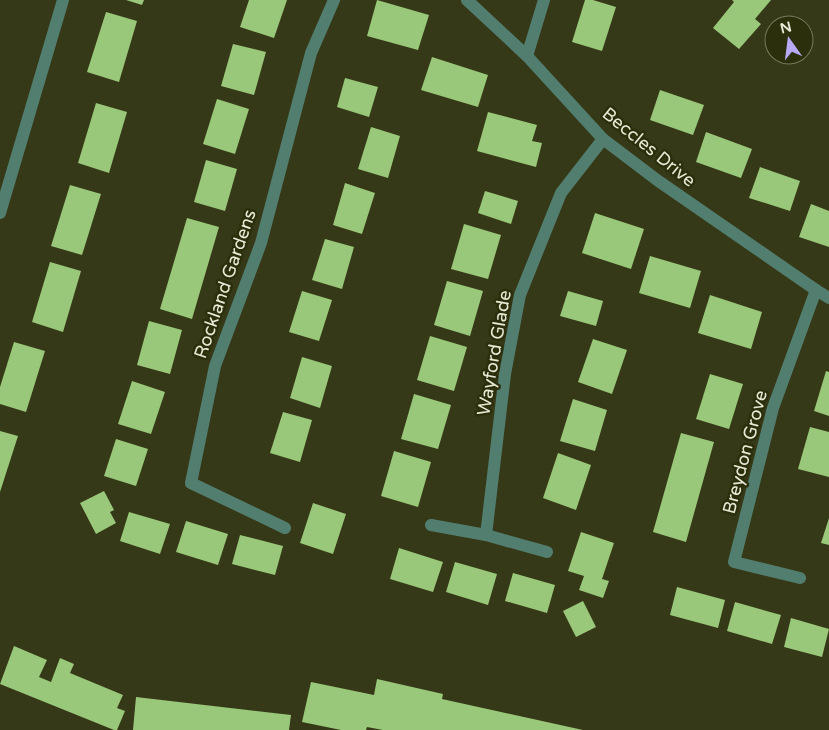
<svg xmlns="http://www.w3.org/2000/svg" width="829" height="730" viewBox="0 0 829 730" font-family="'Varela Round',sans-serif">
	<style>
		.building { fill: #9ac87a }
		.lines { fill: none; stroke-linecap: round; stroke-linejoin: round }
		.minor { stroke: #527e70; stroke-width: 12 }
		.labels { text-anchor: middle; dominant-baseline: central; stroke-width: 5; stroke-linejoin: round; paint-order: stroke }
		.street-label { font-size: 18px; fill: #e8ead6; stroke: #2c2f0c }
	</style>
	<rect width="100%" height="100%" fill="#363917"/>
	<g class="building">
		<polygon points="126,0 144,0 142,5"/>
		<polygon points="249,0 287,0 274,38 240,27"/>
		<polygon points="377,0 429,15 418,50 367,36"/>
		<polygon points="585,0 593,0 616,7 602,51 572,42"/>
		<polygon points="732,0 771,0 755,19 761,24 739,49 713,28 734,2"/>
		<polygon points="106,12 137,21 119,82 87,72"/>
		<polygon points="233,44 266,52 254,95 221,86"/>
		<polygon points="432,57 488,75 478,107 421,90"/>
		<polygon points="345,78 378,87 369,117 337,107"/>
		<polygon points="660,90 704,105 693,135 650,120"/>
		<polygon points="217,99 249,109 235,154 203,144"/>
		<polygon points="96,103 127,112 109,173 78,163"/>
		<polygon points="488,112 537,125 532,141 542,143 536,167 477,151"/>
		<polygon points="371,127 400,136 388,178 358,169"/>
		<polygon points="706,132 752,149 741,178 696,162"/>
		<polygon points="206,160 237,169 225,211 194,202"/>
		<polygon points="760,167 800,181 790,211 749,198"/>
		<polygon points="345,183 375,193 362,234 333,225"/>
		<polygon points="70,185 101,194 82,255 51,246"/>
		<polygon points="485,191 518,201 511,224 478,213"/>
		<polygon points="811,204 829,211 829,247 799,237"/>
		<polygon points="595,213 644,229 631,269 582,253"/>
		<polygon points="187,218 219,227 192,319 160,309"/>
		<polygon points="464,224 501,235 488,279 451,269"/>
		<polygon points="325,239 354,247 342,289 312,280"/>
		<polygon points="650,256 701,271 690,308 639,293"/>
		<polygon points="50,262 81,271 63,332 32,322"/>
		<polygon points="447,281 483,291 470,336 434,325"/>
		<polygon points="302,291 332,300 319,341 289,332"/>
		<polygon points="568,291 603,301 596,326 560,316"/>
		<polygon points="710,295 762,312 751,349 698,333"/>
		<polygon points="149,321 182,330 170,374 137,365"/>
		<polygon points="430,336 467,347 454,391 417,380"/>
		<polygon points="593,339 627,350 612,394 578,382"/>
		<polygon points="14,342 45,351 26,412 0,404 0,387"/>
		<polygon points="302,357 332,366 320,408 290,398"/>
		<polygon points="826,371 829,372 829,416 814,411"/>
		<polygon points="710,374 743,384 729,429 696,419"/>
		<polygon points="132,381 165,392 151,434 118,424"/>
		<polygon points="414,394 451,405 438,449 401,439"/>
		<polygon points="573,399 607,410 595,451 560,441"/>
		<polygon points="283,412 312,420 300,462 270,453"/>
		<polygon points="810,427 829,432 829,477 798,469"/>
		<polygon points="0,431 18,436 0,492"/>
		<polygon points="681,433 714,442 686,542 653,532"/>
		<polygon points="116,439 148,449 136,486 104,476"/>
		<polygon points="394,451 431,462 418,507 381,496"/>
		<polygon points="558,453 591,465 576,510 543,498"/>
		<polygon points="104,491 114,510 110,512 116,523 96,534 80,503"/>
		<polygon points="313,503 346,514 333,554 300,543"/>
		<polygon points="129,512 170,524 160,554 120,541"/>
		<polygon points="829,518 829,545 821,543"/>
		<polygon points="186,521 228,534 218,565 176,552"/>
		<polygon points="581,532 614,543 602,579 609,581 603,598 579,590 584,576 568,571"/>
		<polygon points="240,535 283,546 275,575 232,564"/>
		<polygon points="399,548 443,562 433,592 390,579"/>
		<polygon points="455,562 497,574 488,605 446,592"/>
		<polygon points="513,573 555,585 547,613 505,601"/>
		<polygon points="677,587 725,600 718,628 670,615"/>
		<polygon points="583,601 596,627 576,637 563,611"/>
		<polygon points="735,602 781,615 772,644 727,631"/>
		<polygon points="791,618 829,629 822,657 784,647"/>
		<polygon points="14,646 47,660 39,677 51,682 60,658 74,664 70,673 123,695 117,708 125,711 117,730 114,730 0,684"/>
		<polygon points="377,679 443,694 442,699 583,730 383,730 367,727 366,730 341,730 302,722 311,682 374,695"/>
		<polygon points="136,697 291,715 289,730 133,730"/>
	</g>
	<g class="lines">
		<g class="minor">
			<polyline points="467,0 527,56 603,139 657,180 816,290 829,298"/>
			<polyline points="527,56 544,0"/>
			<polyline points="0,213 63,0"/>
			<polyline points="431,525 486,535 547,552"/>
			<polyline points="285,528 191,483 215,366 261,243 311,53 334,0"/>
			<polyline points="486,535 505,374 520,295 561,193 603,139"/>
			<polyline points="800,578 734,562 773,408 816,290"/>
		</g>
	</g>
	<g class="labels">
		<g class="street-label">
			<text transform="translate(649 147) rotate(39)">Beccles Drive</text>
			<text transform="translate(225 284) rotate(-71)">Rockland Gardens</text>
			<text transform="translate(494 353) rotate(-80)">Wayford Glade</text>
			<text transform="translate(745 452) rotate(-75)">Breydon Grove</text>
		</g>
	</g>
	<g transform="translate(789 40) rotate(346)"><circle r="24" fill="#2c2f0c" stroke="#777a5d"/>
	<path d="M0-4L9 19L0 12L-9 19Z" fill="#baaaf6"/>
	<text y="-8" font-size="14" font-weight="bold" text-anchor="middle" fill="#e8ead6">N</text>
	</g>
</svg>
